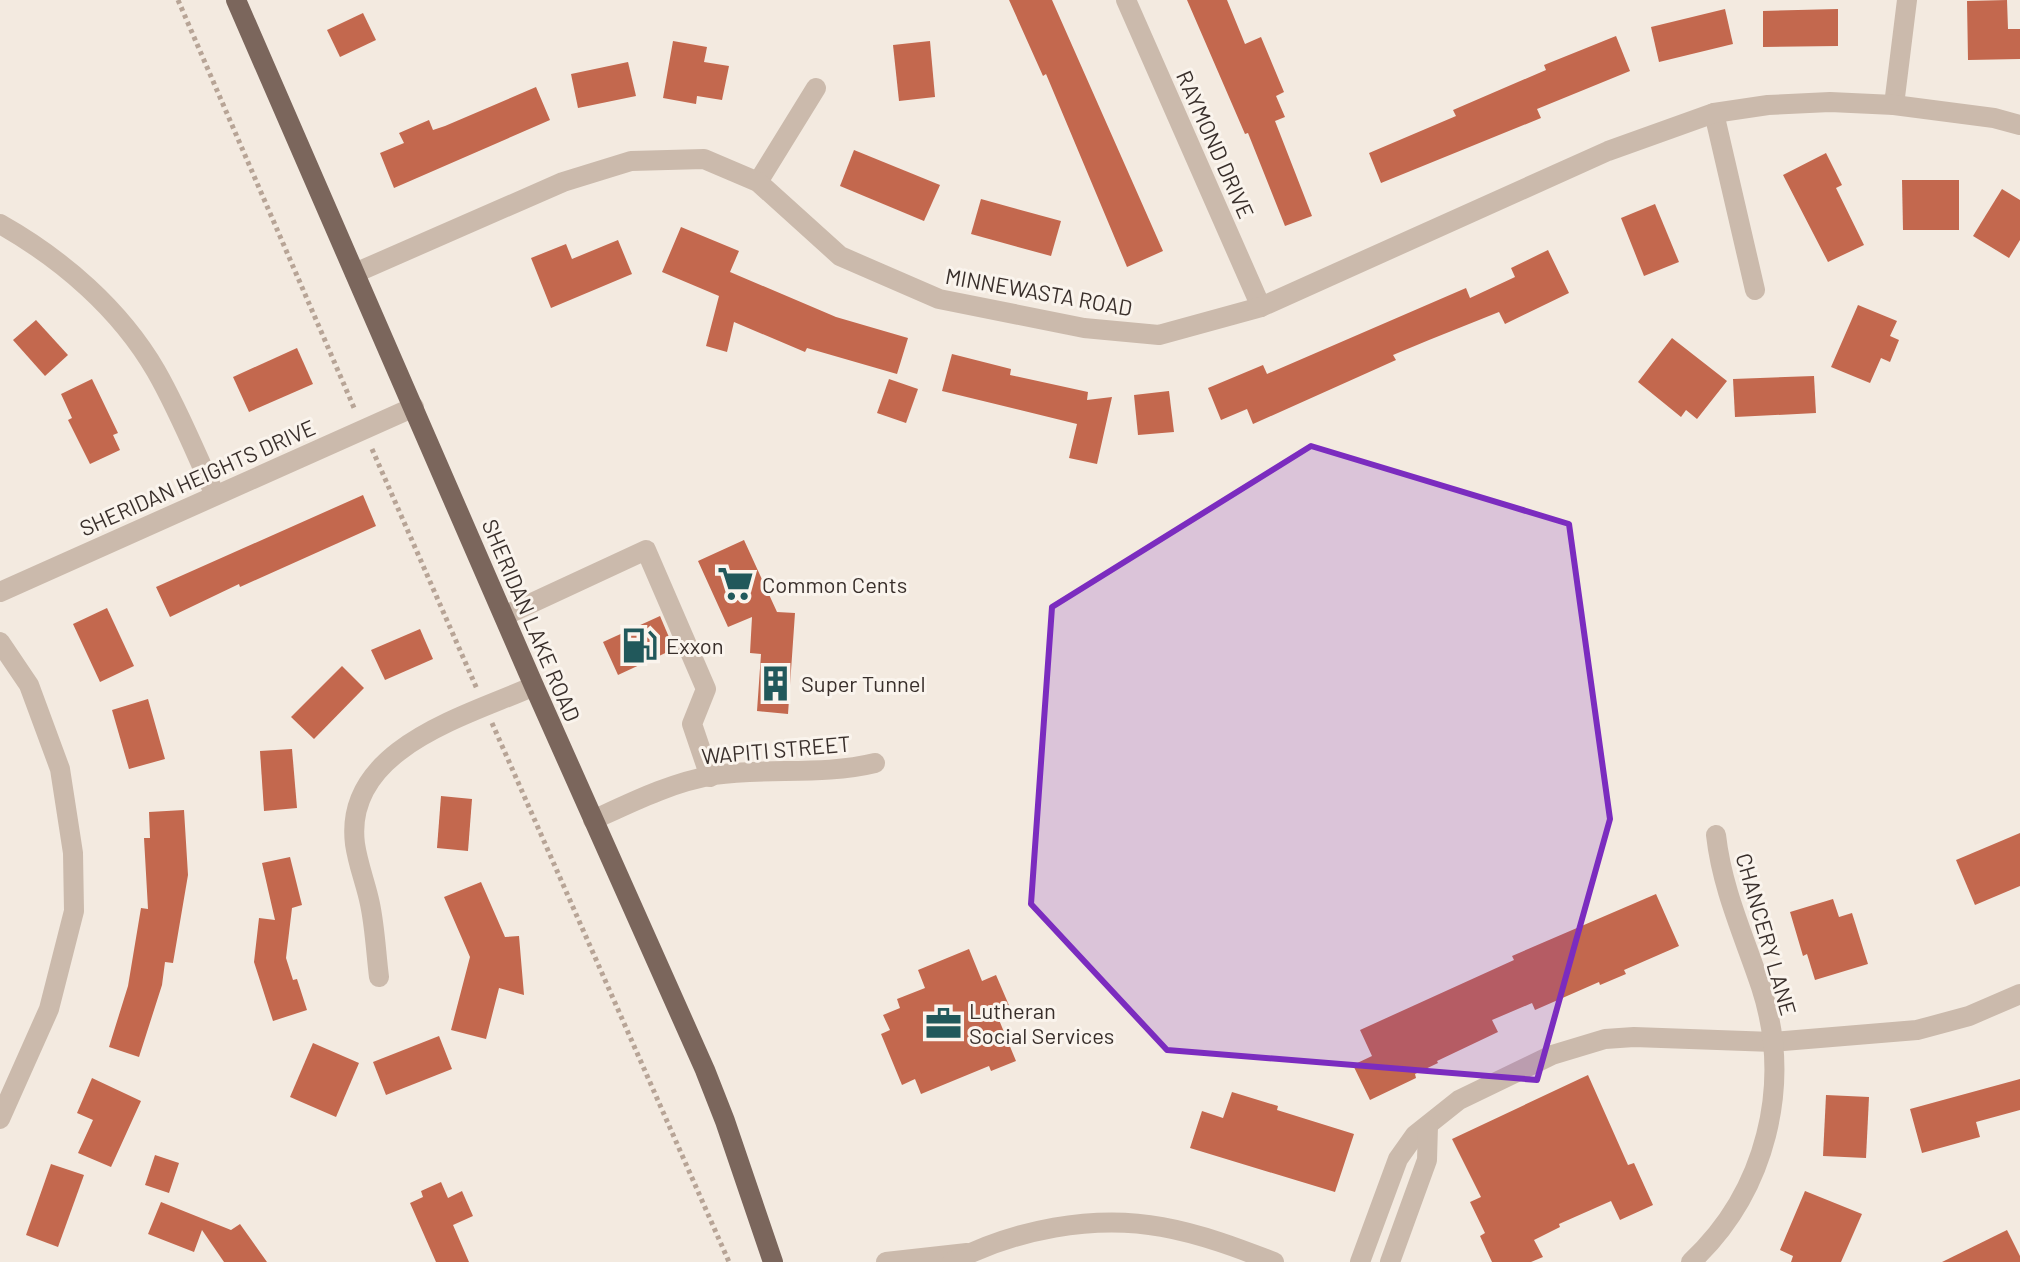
<svg xmlns="http://www.w3.org/2000/svg" width="2020" height="1262" viewBox="0 0 2020 1262" font-family="Barlow,sans-serif">
	<style>
		.building { fill: #c3684e }
		.lines { fill: none; stroke-linecap: round; stroke-linejoin: round }
		.path { stroke: #b7a496; stroke-width: 5; stroke-dasharray: 4 4; stroke-linecap: butt }
		.minor { stroke: #cbbaac; stroke-width: 20 }
		.major { stroke: #7b665c; stroke-width: 20 }
		.marked { fill: #7b2cbf; fill-opacity: 0.2; stroke: #7b2cbf; stroke-width: 6; stroke-linejoin: round }
		.labels { text-anchor: middle; dominant-baseline: central; stroke-width: 6; stroke-linejoin: round; paint-order: stroke }
		.street-label { font-size: 22px; fill: #392f2b; stroke: #faf4ed }
		.poi-label { font-size: 22px; fill: #392f2b; stroke: #faf4ed; text-anchor: start }
	</style>
	<rect width="100%" height="100%" fill="#f3eae0"/>
	<g class="building">
		<polygon points="1009,0 1052,0 1163,251 1127,267 1046,74 1043,76"/>
		<polygon points="1187,0 1227,0 1245,44 1261,37 1284,92 1276,96 1285,117 1275,121 1312,216 1285,226 1248,133 1245,134"/>
		<polygon points="2007,0 2008,29 2020,29 2020,59 1968,60 1967,1"/>
		<polygon points="1725,9 1733,44 1659,62 1651,27"/>
		<polygon points="1838,9 1838,46 1763,47 1763,11"/>
		<polygon points="363,13 376,40 340,57 327,30"/>
		<polygon points="1616,36 1630,71 1537,109 1541,118 1381,183 1369,153 1456,116 1453,110 1546,70 1544,65"/>
		<polygon points="673,41 707,47 704,62 729,66 722,100 697,96 696,104 663,98"/>
		<polygon points="930,41 935,97 899,101 893,45"/>
		<polygon points="628,62 636,96 578,108 571,74"/>
		<polygon points="536,87 550,120 394,188 380,153 404,143 399,133 429,120 433,130 445,126"/>
		<polygon points="854,150 940,185 924,221 840,186"/>
		<polygon points="1826,153 1842,185 1836,188 1864,245 1828,262 1783,175"/>
		<polygon points="1902,180 1959,180 1959,230 1903,230"/>
		<polygon points="2002,189 2020,200 2020,240 2009,258 1973,236"/>
		<polygon points="981,199 1061,221 1051,256 971,234"/>
		<polygon points="1655,204 1679,262 1644,276 1621,218"/>
		<polygon points="681,227 739,251 730,272 836,317 908,338 897,374 807,348 805,352 734,322 727,352 706,346 719,296 662,272"/>
		<polygon points="618,240 632,274 551,308 531,258 566,244 572,259"/>
		<polygon points="1548,250 1569,293 1505,324 1499,312 1429,340 1393,355 1396,360 1253,424 1247,409 1221,420 1208,388 1263,365 1267,374 1466,288 1470,298 1515,277 1511,268"/>
		<polygon points="1858,305 1897,321 1890,336 1899,340 1890,362 1881,358 1870,383 1831,367"/>
		<polygon points="36,320 68,355 45,376 13,340"/>
		<polygon points="1672,338 1727,381 1697,419 1686,410 1681,417 1638,382"/>
		<polygon points="297,348 313,384 249,412 233,377"/>
		<polygon points="952,354 1011,369 1010,375 1088,392 1087,400 1112,397 1097,464 1069,458 1077,424 942,391"/>
		<polygon points="1814,376 1816,413 1735,417 1733,379"/>
		<polygon points="92,379 118,433 113,435 120,450 90,464 68,420 72,418 61,394"/>
		<polygon points="889,379 918,389 906,423 877,413"/>
		<polygon points="1169,391 1174,432 1138,435 1134,395"/>
		<polygon points="363,495 376,526 240,587 239,584 170,617 156,587"/>
		<polygon points="744,540 777,612 795,613 788,714 757,711 761,654 750,653 752,617 728,627 698,561"/>
		<polygon points="107,608 134,666 100,682 73,624"/>
		<polygon points="660,616 674,649 618,675 603,642"/>
		<polygon points="420,629 433,659 385,680 371,650"/>
		<polygon points="342,666 364,688 314,739 291,717"/>
		<polygon points="148,699 165,759 129,769 112,710"/>
		<polygon points="292,749 297,808 264,811 260,751"/>
		<polygon points="441,796 472,799 468,851 437,848"/>
		<polygon points="184,810 188,875 173,963 165,962 162,985 139,1057 109,1047 128,986 141,908 148,909 144,838 150,838 149,812"/>
		<polygon points="2020,833 2020,886 1975,905 1956,860"/>
		<polygon points="290,857 302,905 292,908 286,958 293,980 297,979 307,1010 273,1021 254,962 259,918 275,920 262,863"/>
		<polygon points="481,882 505,937 519,936 524,995 499,988 486,1039 451,1030 470,957 444,897"/>
		<polygon points="1656,894 1679,946 1624,970 1626,974 1600,985 1599,982 1535,1010 1532,1003 1492,1020 1498,1032 1437,1061 1438,1063 1415,1074 1416,1078 1370,1100 1353,1065 1372,1056 1360,1030 1514,960 1512,956"/>
		<polygon points="1833,899 1839,917 1852,913 1868,964 1815,980 1807,954 1803,956 1790,912"/>
		<polygon points="969,949 982,981 996,975 1011,1010 997,1015 1016,1061 991,1071 989,1066 921,1094 915,1079 902,1085 881,1034 890,1030 883,1015 900,1008 897,999 925,988 918,970"/>
		<polygon points="439,1036 452,1069 386,1095 373,1062"/>
		<polygon points="313,1043 359,1063 336,1117 290,1097"/>
		<polygon points="1588,1075 1628,1165 1634,1163 1653,1205 1620,1220 1611,1201 1559,1224 1560,1227 1534,1240 1543,1257 1531,1262 1492,1262 1480,1236 1485,1233 1470,1202 1481,1197 1452,1139"/>
		<polygon points="92,1078 141,1101 111,1167 78,1153 93,1120 77,1113"/>
		<polygon points="2020,1079 2020,1110 1976,1122 1980,1137 1922,1153 1910,1109"/>
		<polygon points="1232,1092 1278,1106 1277,1110 1354,1134 1335,1192 1190,1148 1202,1111 1223,1118"/>
		<polygon points="1826,1095 1869,1097 1866,1158 1823,1156"/>
		<polygon points="155,1155 179,1163 169,1193 145,1185"/>
		<polygon points="51,1164 84,1175 58,1247 26,1235"/>
		<polygon points="441,1182 448,1198 462,1191 473,1216 453,1225 469,1262 436,1262 410,1203 423,1197 421,1191"/>
		<polygon points="1805,1191 1862,1214 1841,1262 1791,1262 1793,1256 1780,1250"/>
		<polygon points="161,1202 231,1230 240,1224 267,1262 224,1262 202,1230 194,1252 148,1234"/>
		<polygon points="2007,1230 2020,1256 2020,1262 1942,1262"/>
	</g>
	<g class="lines">
		<g class="path">
			<polyline points="178,0 355,410"/>
			<polyline points="372,449 477,689"/>
			<polyline points="492,723 729,1262"/>
		</g>
		<g class="minor">
			<polyline points="1126,0 1261,307"/>
			<polyline points="1894,105 1907,0"/>
			<polyline points="1714,113 1755,290"/>
			<polyline points="758,182 816,88"/>
			<path d="M0,224C62,259 120,309 156,371C179,411 196,454 215,495"/>
			<polyline points="355,273 563,182 631,161 704,159 758,182 840,256 939,299 1084,328 1159,335 1261,307 1608,151 1714,113 1768,105 1830,102 1894,105 1994,118 2020,125"/>
			<polyline points="0,592 414,407"/>
			<polyline points="504,616 646,550 706,689 692,724 710,777"/>
			<polyline points="0,642 29,685 60,769 73,853 74,911 49,1009 0,1119"/>
			<path d="M593,820C632,802 672,782 715,775C768,767 822,776 875,763"/>
			<path d="M379,977C376,953 375,928 370,904C366,884 358,865 355,844C343,748 467,716 534,686"/>
			<polyline points="886,1262 967,1253"/>
			<path d="M952,1262C1014,1230 1093,1214 1162,1227C1201,1234 1238,1248 1274,1262"/>
			<polyline points="1360,1262 1398,1159 1415,1135 1459,1100 1552,1055 1605,1039 1634,1037 1773,1042 1917,1030 1969,1016 2020,994"/>
			<polyline points="1390,1262 1427,1160 1428,1126"/>
			<path d="M1691,1262C1766,1192 1793,1085 1761,987C1744,936 1722,889 1716,835"/>
		</g>
		<polyline class="major" points="236,0 534,686 705,1070 725,1121 773,1262"/>
	</g>
	<path class="marked" d="M1311,446L1569,524L1610,819L1537,1080L1167,1050L1031,904L1052,607Z"/>
	<defs>
		<symbol id="supermarket-bare" viewBox="-9 -9 18 18"><path d="M-6-5.5h2.5l.6 2H6L4.5 2H-2.5L-4.4-4H-6ZM-1.5 3.2a1.3 1.3 0 1 0 .1 0ZM3 3.2a1.3 1.3 0 1 0 .1 0Z" fill="#21585b" stroke="#faf4ed" stroke-width="2.5" paint-order="stroke"/></symbol>
		<symbol id="fuel-bare" viewBox="-9 -9 18 18"><path d="M-5.5-6h7V0h2V4h1.3V-2.5L3-4.5l.8-.8L6-3V5H2.5V1h-1V6h-7ZM-4.2-4.7v3.2H.2V-4.7Z" fill="#21585b" stroke="#faf4ed" stroke-width="2.5" paint-order="stroke"/></symbol>
		<symbol id="building-bare" viewBox="-9 -9 18 18"><path d="M-4-6H4V6H1V3H-1V6H-4ZM-2.5-4.3h1.7v1.8h-1.7ZM.8-4.3h1.7v1.8H.8ZM-2.5-1h1.7V.8h-1.7ZM.8-1h1.7V.8H.8Z" fill="#21585b" stroke="#faf4ed" stroke-width="2.5" paint-order="stroke"/></symbol>
		<symbol id="office-bare" viewBox="-9 -9 18 18"><path d="M-6-3h4V-5.5h4V-3h4V5H-6ZM-1-4.5V-3h2v-1.5ZM-6 0V1H6V0Z" fill="#21585b" stroke="#faf4ed" stroke-width="2.5" paint-order="stroke"/></symbol>
	</defs>
	<g fill-rule="evenodd">
		<use href="#supermarket-bare" x="710" y="558" width="51" height="51"/>
		<use href="#fuel-bare" x="614" y="620" width="51" height="51"/>
		<use href="#building-bare" x="750" y="658" width="51" height="51"/>
		<use href="#office-bare" x="918" y="998" width="51" height="51"/>
	</g>
	<g class="labels">
		<g class="street-label">
			<text transform="translate(1216 144) rotate(66)">RAYMOND DRIVE</text>
			<text transform="translate(1039 291) rotate(10)">MINNEWASTA ROAD</text>
			<text transform="translate(197 477) rotate(-24)">SHERIDAN HEIGHTS DRIVE</text>
			<text transform="translate(532 620) rotate(67)">SHERIDAN LAKE ROAD</text>
			<text transform="translate(776 749) rotate(-5)">WAPITI STREET</text>
			<text transform="translate(1767 934) rotate(74)">CHANCERY LANE</text>
		</g>
		<g class="poi-label">
			<text x="762" y="584">Common Cents</text>
			<text x="666" y="645">Exxon</text>
			<text x="801" y="683">Super Tunnel</text>
			<text x="969" y="1010">Lutheran<tspan x="969" dy="25">Social Services</tspan></text>
		</g>
	</g>
</svg>
